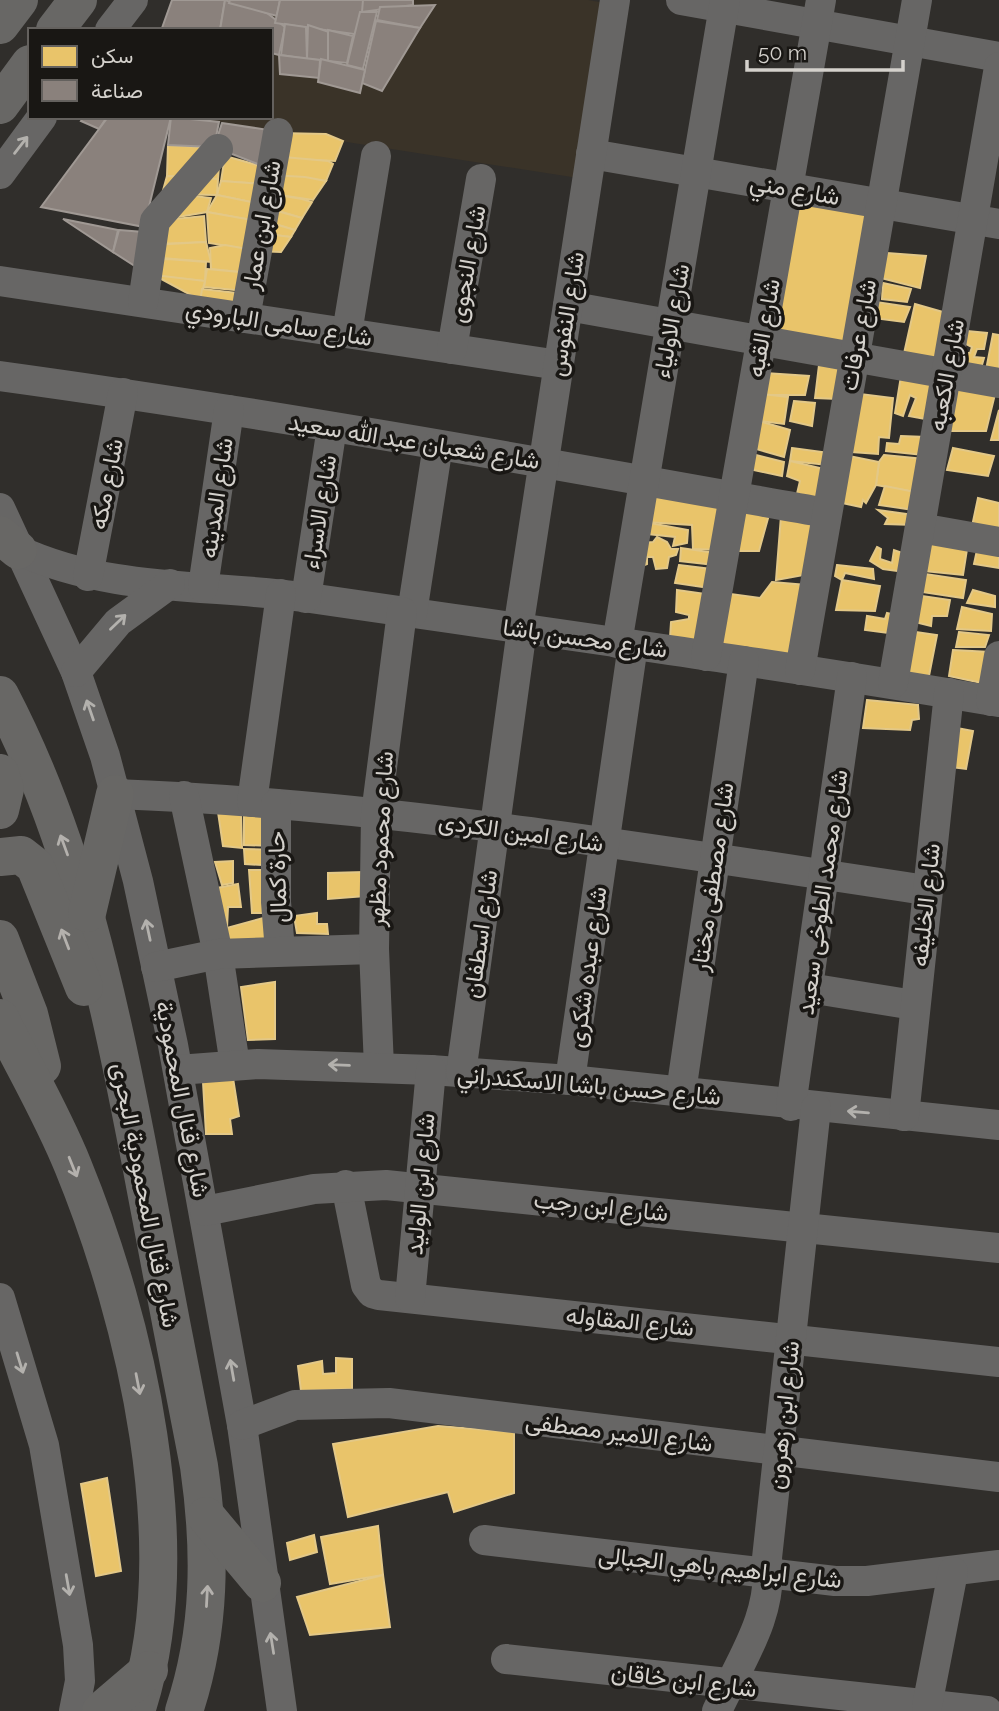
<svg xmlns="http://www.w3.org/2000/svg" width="999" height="1711" viewBox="0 0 999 1711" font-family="Raleway,Vazirmatn,sans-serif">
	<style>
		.built { fill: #3a3328 }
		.homes { fill: #e9c46a; stroke: #e3c887; stroke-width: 2 }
		.industry { fill: #8a817c; stroke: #a09994; stroke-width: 2 }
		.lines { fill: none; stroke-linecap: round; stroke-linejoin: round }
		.minor { stroke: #676665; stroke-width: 30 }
		.major { stroke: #686765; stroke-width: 38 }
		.oneway { stroke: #b3b1ad }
		.oneway2 { stroke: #b4b1ad }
		.labels { text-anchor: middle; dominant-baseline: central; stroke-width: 7; stroke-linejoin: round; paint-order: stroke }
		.street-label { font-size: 24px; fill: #d4d1cc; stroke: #191714 }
	</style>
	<rect width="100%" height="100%" fill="#302e2b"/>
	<polygon class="built" points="191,0 588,0 605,3 578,178 186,117 271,117 271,30 172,30"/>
	<g class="homes">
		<polygon points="278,133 326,134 343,141 335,161 276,158"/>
		<polygon points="168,145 199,147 220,154 218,179 167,176"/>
		<polygon points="225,156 268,168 265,184 221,181"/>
		<polygon points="272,156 328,161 333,164 326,181 271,175"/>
		<polygon points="271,175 305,177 326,181 313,200 266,193"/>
		<polygon points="167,176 218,179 217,195 162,194"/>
		<polygon points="221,181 265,184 261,204 217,195"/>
		<polygon points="266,193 302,199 312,202 302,218 265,207"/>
		<polygon points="186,195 211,198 207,212 178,217"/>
		<polygon points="217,195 261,204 257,221 207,212"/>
		<polygon points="794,202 873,214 850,347 768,336"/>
		<polygon points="263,207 302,218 295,230 265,221"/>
		<polygon points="207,212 257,221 253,250 209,243"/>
		<polygon points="204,216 206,242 157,244 155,221"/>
		<polygon points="261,221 278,225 295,230 291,237 259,233"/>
		<polygon points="259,233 291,237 281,252 255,251"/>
		<polygon points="206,242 211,262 149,257 151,245"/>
		<polygon points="225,245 253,250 250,273 211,269 210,248"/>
		<polygon points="887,253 926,256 920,288 881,278"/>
		<polygon points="167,259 206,262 205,281 149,275 149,262"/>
		<polygon points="207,269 250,273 245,291 204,287"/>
		<polygon points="154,275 205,281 200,300"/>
		<polygon points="883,283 911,289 907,302 882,299"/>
		<polygon points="202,289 247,294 240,312 199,309"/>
		<polygon points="876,302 910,307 904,322 873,318"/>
		<polygon points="915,304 950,314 942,366 903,358"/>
		<polygon points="967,331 987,333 984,349 977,349 974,357 984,358 980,372 959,369 963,353 970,353 972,347 964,343"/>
		<polygon points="993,334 999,335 999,373 986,370"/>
		<polygon points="819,365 845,368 838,399 815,398"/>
		<polygon points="765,373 809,376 805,395 765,395"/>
		<polygon points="901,376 939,383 931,420 909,416 916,398 910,395 903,416 895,413"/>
		<polygon points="954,382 996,390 986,431 947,431"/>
		<polygon points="761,394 788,397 784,424 759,421"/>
		<polygon points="860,394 893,398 889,438 879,437 878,454 852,452"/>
		<polygon points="794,401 815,403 812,426 790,421"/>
		<polygon points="999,410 999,440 991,440"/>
		<polygon points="759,421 790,430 784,457 753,448"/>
		<polygon points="901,436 926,437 923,455 886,451 887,443 899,444"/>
		<polygon points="792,448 830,453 828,465 790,461"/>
		<polygon points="953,448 994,456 988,476 947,470"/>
		<polygon points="752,454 784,462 782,476 749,469"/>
		<polygon points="884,455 924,459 915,492 876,485 879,462"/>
		<polygon points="849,456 879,462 876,485 866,503 863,500 861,507 842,503"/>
		<polygon points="790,461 824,469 818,504 795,502 800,481 787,476"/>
		<polygon points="885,486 915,492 914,510 879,505"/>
		<polygon points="651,492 726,505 718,550 693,549 692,525 645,522"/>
		<polygon points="978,498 999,503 999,534 971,531"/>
		<polygon points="739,507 770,511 759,551 734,551"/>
		<polygon points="878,510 913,515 914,525 885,524 888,518"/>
		<polygon points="781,516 816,522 804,575 776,580"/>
		<polygon points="650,523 688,530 687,543 673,546 675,537 646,534"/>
		<polygon points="657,537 667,542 671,549 678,549 676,555 669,557 667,568 656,569 653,557 647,557 647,564 642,566 642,543 653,542"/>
		<polygon points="928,539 968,543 963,575 925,571"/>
		<polygon points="979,541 999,546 999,568 974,564"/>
		<polygon points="877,547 881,549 880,559 892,563 894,550 908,555 904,572 883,569 870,561"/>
		<polygon points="681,548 716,553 714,565 680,561"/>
		<polygon points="679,565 711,569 710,588 675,583"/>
		<polygon points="837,565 873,569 874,579 845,573 842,580 835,576"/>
		<polygon points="925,574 966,580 963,598 922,592"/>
		<polygon points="842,580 880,586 875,611 836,610"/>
		<polygon points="772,582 806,585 790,657 710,650 724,593 760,598"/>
		<polygon points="677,590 713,595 702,644 670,638 671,622 689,619 689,615 676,612"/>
		<polygon points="973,590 995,596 995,607 967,603"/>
		<polygon points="922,596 950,600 947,616 932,616 931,626 915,622"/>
		<polygon points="962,607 992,614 991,631 957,629"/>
		<polygon points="887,613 896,615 897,634 865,630 867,616 885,619"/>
		<polygon points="909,631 937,635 929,676 902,673"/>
		<polygon points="959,632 989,635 985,647 956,647"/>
		<polygon points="953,650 990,652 982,683 949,676"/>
		<polygon points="867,700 918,705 919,719 912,720 910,730 863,728"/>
		<polygon points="957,728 973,731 966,769 950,767"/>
		<polygon points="218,812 241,814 242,848 223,846"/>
		<polygon points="244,812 272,815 273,846 244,845"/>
		<polygon points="244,849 278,850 279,866 245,864"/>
		<polygon points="233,861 233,883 222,885 215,862"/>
		<polygon points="249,870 264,870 274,913 252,913"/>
		<polygon points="364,872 365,896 328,899 328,873"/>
		<polygon points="238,884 241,907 228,907 227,928 274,915 275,940 218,942 206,890"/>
		<polygon points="317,913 317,924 327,924 328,934 297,933 294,916"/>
		<polygon points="275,982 275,1039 248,1040 241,987"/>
		<polygon points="233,1078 239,1116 230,1119 232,1134 206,1134 203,1082"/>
		<polygon points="336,1358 352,1359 352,1389 301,1391 298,1366 322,1361 323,1374 336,1373"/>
		<polygon points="438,1426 514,1432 514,1493 454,1512 448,1492 348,1517 333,1444"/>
		<polygon points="107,1478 121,1571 96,1576 81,1484"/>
		<polygon points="378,1526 383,1575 330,1584 321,1537"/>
		<polygon points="314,1535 317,1552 290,1560 287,1543"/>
		<polygon points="383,1575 390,1627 310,1635 297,1597"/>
	</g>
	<g class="industry">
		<polygon points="172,0 225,0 220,30 162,28"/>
		<polygon points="225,0 267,13 285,27 279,55 271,53 271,30 220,30"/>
		<polygon points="230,0 280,0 277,16 229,3"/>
		<polygon points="280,0 364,0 361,35 275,23"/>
		<polygon points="363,0 413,0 413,5 362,12"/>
		<polygon points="435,5 420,28 377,20 380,7"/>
		<polygon points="360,12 377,12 363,69 347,65"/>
		<polygon points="376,21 420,28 382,91 362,83"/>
		<polygon points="285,24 306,27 307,59 281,55"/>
		<polygon points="308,25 329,32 328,61 307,59"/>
		<polygon points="328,30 353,36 347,63 328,61"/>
		<polygon points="279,55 320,60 319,78 280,74"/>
		<polygon points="321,59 365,70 360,93 318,82"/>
		<polygon points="84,117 107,117 99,129 81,121"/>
		<polygon points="108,117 171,117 144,227 41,207"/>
		<polygon points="171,117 219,122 214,147 168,145"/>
		<polygon points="222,123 275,131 268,168 214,147"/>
		<polygon points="63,219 118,230 113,252"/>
		<polygon points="119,230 156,233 147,274 113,252"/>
	</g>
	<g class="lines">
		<g class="minor">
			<polyline points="681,0 999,57"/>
			<polyline points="110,30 133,0"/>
			<polyline points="591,154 999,224"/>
			<polyline points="0,174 42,117"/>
			<polyline points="0,281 559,365"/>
			<polyline points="143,302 155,221 218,149"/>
			<polyline points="568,306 999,383"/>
			<polyline points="245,318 278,133"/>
			<polyline points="347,333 376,156"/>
			<polyline points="452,349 481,179"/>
			<path d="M0,376C277,414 551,464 826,513"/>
			<polyline points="0,508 76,672 105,756 138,881 173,1045 242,1425 282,1711"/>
			<polyline points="920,528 999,542"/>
			<path d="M18,550C108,592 207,584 303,597C535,631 768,662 999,702"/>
			<polyline points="88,576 123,393"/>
			<polyline points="203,587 229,410"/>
			<polyline points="306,598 332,427"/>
			<polyline points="412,613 438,445"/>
			<polyline points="518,629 615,0"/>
			<polyline points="617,643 725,0"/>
			<polyline points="706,656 821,0"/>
			<polyline points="800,670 917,0"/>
			<polyline points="76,672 118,622 170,584"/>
			<polyline points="893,683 999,67"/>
			<polyline points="991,701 999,656"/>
			<path d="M115,794C387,804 657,850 926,890"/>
			<polyline points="184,796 218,954 235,1065"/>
			<polyline points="252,802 281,594"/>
			<polyline points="276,804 276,902 280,951"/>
			<polyline points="156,967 218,954 374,949"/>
			<polyline points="809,988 914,1005"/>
			<polyline points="379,1067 374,949 376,814 402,612"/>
			<polyline points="178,1070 258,1064 431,1070 570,1080 999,1125"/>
			<polyline points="461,1073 522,629"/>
			<polyline points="570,1080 633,645"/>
			<polyline points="681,1092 744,661"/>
			<polyline points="791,1106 852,677"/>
			<polyline points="904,1116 949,693"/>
			<polyline points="346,1185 366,1285 372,1293 379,1295 999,1362"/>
			<polyline points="205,1211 314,1189 386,1185 999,1248"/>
			<polyline points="0,1298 44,1445 78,1645 80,1681 74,1711"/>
			<polyline points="410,1298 431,1070"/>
			<polyline points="242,1425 295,1405 389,1403 999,1477"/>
			<polyline points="484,1540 835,1581 867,1581 999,1565"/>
			<polyline points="506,1659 987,1711"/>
			<polyline points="927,1706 953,1572"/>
			<path d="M717,1711C740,1661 774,1615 767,1558L816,1108"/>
		</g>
		<g class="major">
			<polyline points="0,25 19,0"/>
			<polyline points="55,30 78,0"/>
			<polyline points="0,105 30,64"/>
			<polyline points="0,535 18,550"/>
			<path d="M0,695C76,840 109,999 140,1159C159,1261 179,1364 199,1466C211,1550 211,1630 184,1711"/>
			<polyline points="0,773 5,789 0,810"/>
			<polyline points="0,857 21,855 35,866 84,987"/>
			<polyline points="87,913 115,794"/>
			<polyline points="0,939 29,1014 42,1066"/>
			<path d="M0,1018C24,1067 52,1114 73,1166C136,1320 190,1549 136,1711"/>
			<polyline points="206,1516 262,1583"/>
			<polyline points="101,1711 149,1670"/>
		</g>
	</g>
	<defs><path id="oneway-shaft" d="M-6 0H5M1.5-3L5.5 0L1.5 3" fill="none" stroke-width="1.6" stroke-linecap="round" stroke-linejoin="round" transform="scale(1.75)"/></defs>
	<g class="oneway">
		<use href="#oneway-shaft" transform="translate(21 145) rotate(-52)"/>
		<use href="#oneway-shaft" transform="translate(118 622) rotate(-44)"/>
		<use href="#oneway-shaft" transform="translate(90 710) rotate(-109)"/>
		<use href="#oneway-shaft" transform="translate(148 930) rotate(-102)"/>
		<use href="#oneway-shaft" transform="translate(339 1065) rotate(-178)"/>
		<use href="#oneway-shaft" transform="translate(858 1112) rotate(-175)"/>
		<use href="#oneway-shaft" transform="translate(20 1363) rotate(73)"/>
		<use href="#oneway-shaft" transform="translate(232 1370) rotate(-100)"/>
		<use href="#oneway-shaft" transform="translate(68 1585) rotate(80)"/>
		<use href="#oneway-shaft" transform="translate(272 1643) rotate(-99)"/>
	</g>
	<g class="oneway2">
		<use href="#oneway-shaft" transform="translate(64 845) rotate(-110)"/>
		<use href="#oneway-shaft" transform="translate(65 939) rotate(-111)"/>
		<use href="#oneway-shaft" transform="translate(73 1167) rotate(68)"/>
		<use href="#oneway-shaft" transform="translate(138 1384) rotate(79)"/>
		<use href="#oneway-shaft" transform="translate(207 1596) rotate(-87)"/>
	</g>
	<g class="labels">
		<g class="street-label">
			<text transform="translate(795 189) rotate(10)">شارع مني</text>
			<text transform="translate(261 225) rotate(-80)">شارع ابن عمار</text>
			<text transform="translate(467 264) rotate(-80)">شارع النجوى</text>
			<text transform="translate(566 314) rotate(-81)">شارع النفوس</text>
			<text transform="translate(671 321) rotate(-80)">شارع الاولياء</text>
			<text transform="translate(279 323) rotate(9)">شارع سامى البارودي</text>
			<text transform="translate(763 328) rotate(-80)">شارع القبه</text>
			<text transform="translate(858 335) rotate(-80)">شارع عرفات</text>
			<text transform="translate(946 375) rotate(-80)">شارع الكعبه</text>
			<text transform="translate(414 441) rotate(9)">شارع شعبان عبد الله سعيد</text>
			<text transform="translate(106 484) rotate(-79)">شارع مكه</text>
			<text transform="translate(216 498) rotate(-82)">شارع المدينه</text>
			<text transform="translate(319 512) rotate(-81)">شارع الاسراء</text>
			<text transform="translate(585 638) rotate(8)">شارع محسن باشا</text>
			<text transform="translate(521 832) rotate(8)">شارع امين الكردى</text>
			<text transform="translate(380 839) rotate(-87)">شارع محمود مظهر</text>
			<text transform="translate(277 877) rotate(-92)">حارة كمال</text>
			<text transform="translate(712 877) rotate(-82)">شارع مصطفى مختار</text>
			<text transform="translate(822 892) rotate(-82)">شارع محمد الطوخى سعيد</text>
			<text transform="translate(925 905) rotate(-84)">شارع الخليفه</text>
			<text transform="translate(480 934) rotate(-82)">شارع اسطفان</text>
			<text transform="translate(587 967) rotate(-82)">شارع عبده شكرى</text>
			<text transform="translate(589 1085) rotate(5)">شارع حسن باشا الاسكندراني</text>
			<text transform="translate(183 1099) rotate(79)">شارع قنال المحمودية</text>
			<text transform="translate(420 1184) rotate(-85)">شارع ابن الوليد</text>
			<text transform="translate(146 1195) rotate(79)">شارع قنال المحمودية البحرى</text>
			<text transform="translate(601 1206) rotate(6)">شارع ابن رجب</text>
			<text transform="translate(630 1321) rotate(6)">شارع المقاوله</text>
			<text transform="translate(783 1415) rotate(-84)">شارع ابن زهرون</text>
			<text transform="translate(619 1432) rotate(7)">شارع الامير مصطفى</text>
			<text transform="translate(720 1567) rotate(6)">شارع ابراهيم باهي الجبالى</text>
			<text transform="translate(684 1680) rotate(7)">شارع ابن خاقان</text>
		</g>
	</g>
	<rect x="28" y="28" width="245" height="91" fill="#191714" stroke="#64615e" stroke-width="2"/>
	<rect x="42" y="46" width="35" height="21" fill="#e9c46a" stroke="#64615e" stroke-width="2"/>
	<text x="91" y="63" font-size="21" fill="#d4d1cc">سكن</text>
	<rect x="42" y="80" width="35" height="21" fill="#8a817c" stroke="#64615e" stroke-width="2"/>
	<text x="91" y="98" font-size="21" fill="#d4d1cc">صناعة</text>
	<path d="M747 60v10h156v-10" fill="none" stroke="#d4d1cc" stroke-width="3.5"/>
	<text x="758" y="60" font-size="21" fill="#d4d1cc" stroke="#191714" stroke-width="5" paint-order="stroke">50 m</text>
</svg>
